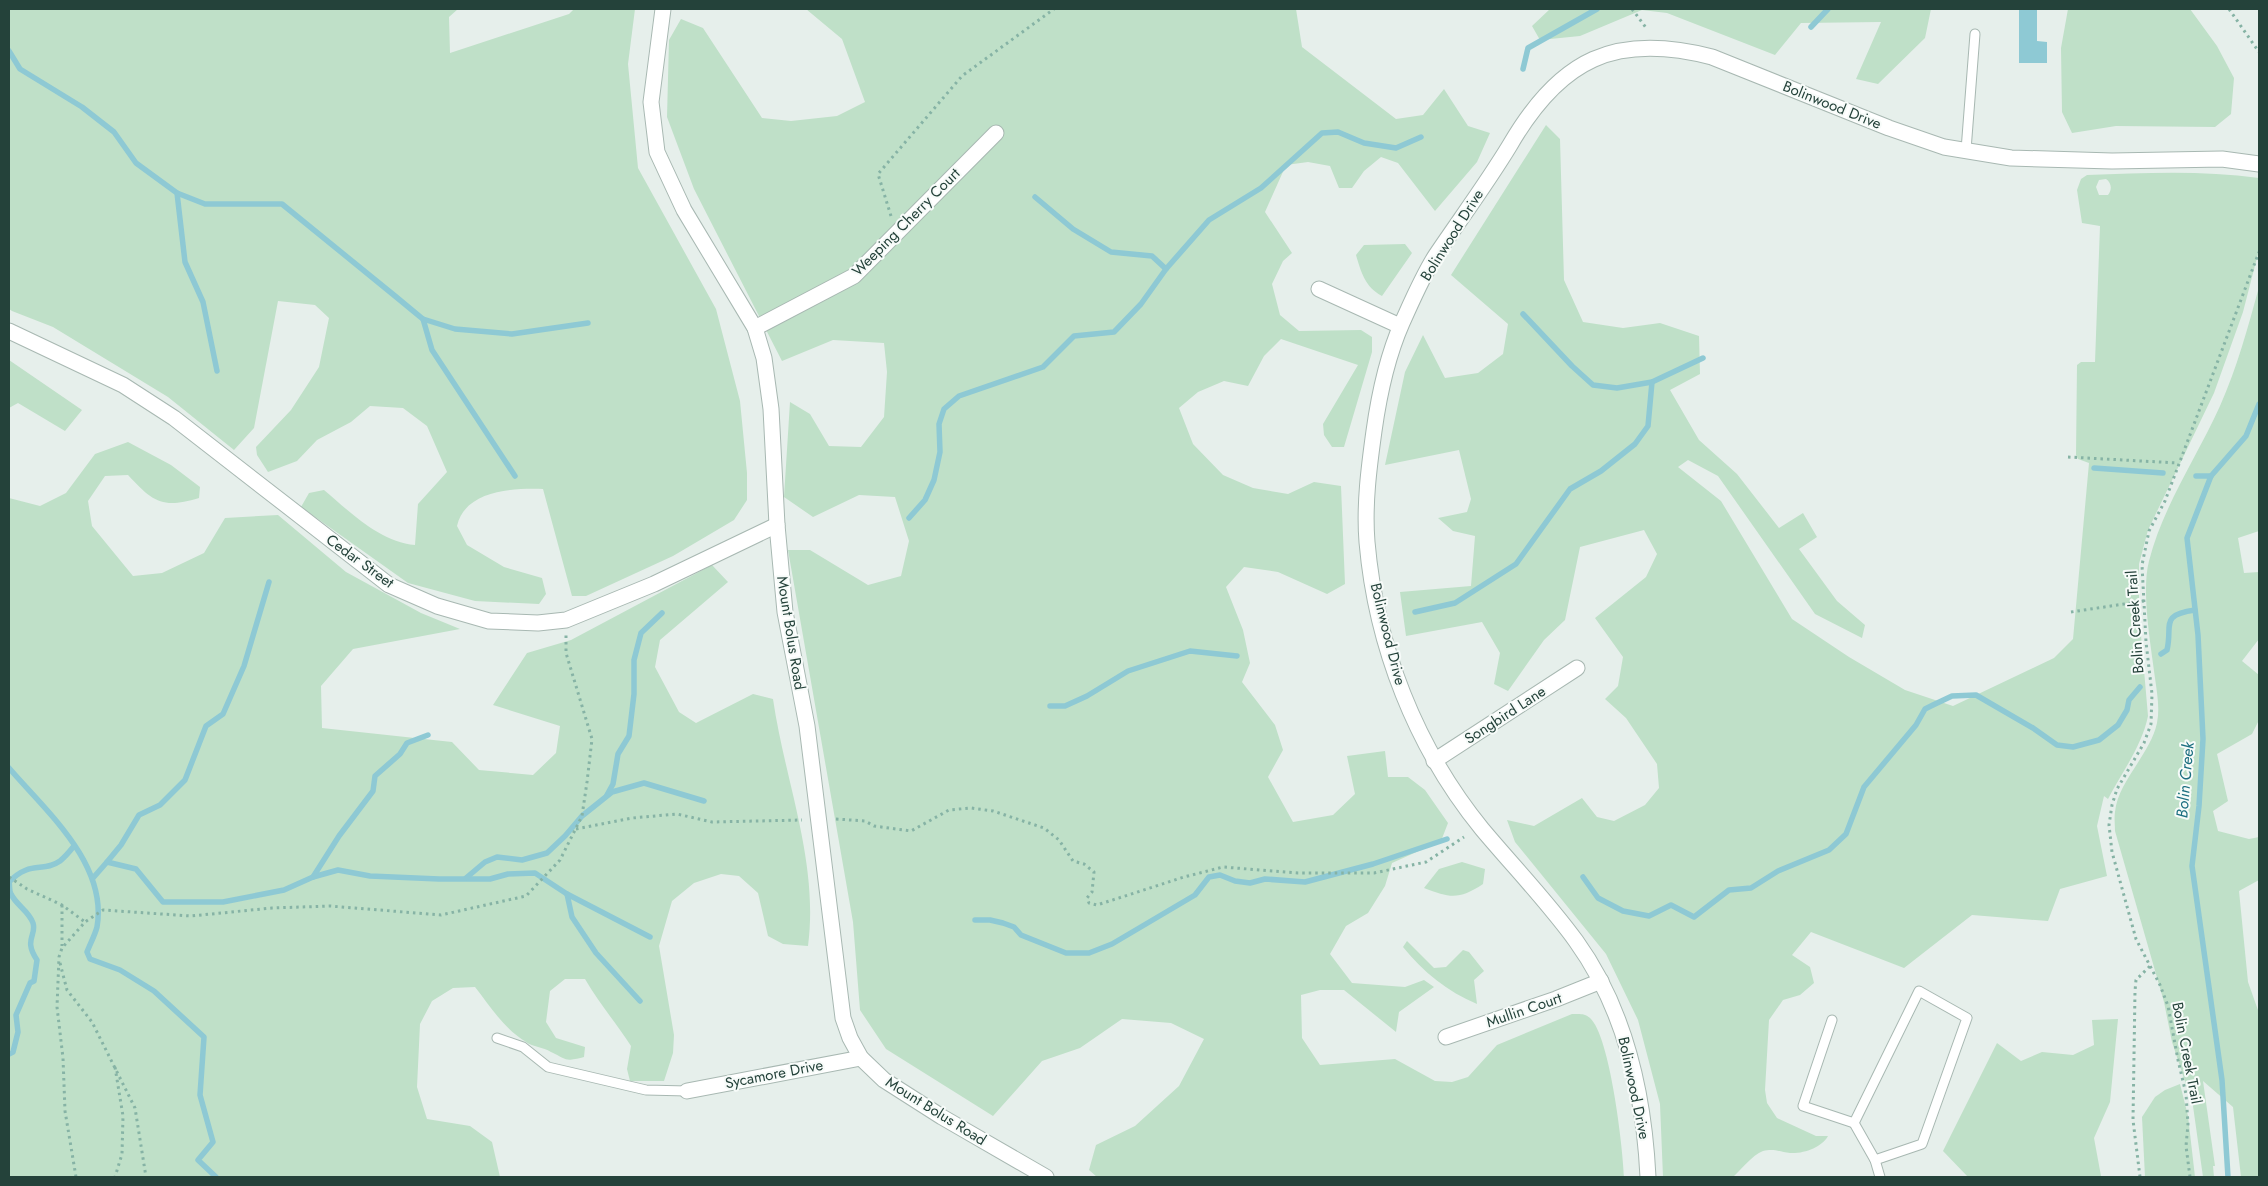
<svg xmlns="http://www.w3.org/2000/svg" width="2268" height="1186" viewBox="0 0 2268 1186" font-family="Jost,sans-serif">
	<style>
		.green { fill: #bfe0c8; fill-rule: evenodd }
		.water { fill: #8ec9d4 }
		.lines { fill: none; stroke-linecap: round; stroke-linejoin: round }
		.stream { stroke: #8ec9d4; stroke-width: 5.5 }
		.service-casing { stroke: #a8b8b2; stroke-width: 11 }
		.minor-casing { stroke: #a8b8b2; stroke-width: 17 }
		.path { stroke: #86b3a5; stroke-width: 3; stroke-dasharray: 2.5 4; stroke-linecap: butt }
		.service { stroke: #fff; stroke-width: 9 }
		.minor { stroke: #fff; stroke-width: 15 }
		.labels { text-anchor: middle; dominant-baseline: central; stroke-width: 4; stroke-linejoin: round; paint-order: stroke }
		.street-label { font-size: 15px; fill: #24423a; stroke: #f7fbf9 }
		.water-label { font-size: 16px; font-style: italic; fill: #1c6f80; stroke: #f7fbf9 }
	</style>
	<rect width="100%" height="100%" fill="#e6efeb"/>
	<g class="green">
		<path d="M9,9H458L449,17L450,53L569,14L574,9H635L628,64L638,168L716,309L740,401L747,473V500L734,520L673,556L586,596H572L543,489C514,488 465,490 457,526L467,545L504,567L542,578L546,594L539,604L475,601L408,583L301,507L309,493L324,490C350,512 380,542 415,545L418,504L447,472L427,426L403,408L370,406L351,422L317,440L297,461L268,472L257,455L256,447L291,410L319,367L329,318L315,305L278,301L254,428L234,450L168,397L53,327L12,311L9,309Z"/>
		<path d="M806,9H1296L1302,47L1396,119L1423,115L1444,89L1468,126L1490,133L1477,162L1435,211L1398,163L1381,157L1364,171L1352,188H1339L1330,166L1308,162L1286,165L1265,212L1292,253L1283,261L1272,284L1280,315L1299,331L1361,330L1372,337V352L1344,447H1332L1324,435L1323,424L1358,365L1281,339L1264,356L1248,386L1224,381L1198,392L1179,408L1193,444L1223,475L1253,488L1288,494L1314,482L1341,486L1345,584L1327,594L1278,572L1244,567L1226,587L1243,630L1250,663L1242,682L1275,725L1283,750L1268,777L1293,822L1333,815L1355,794L1347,756L1385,751L1388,777H1408L1425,790L1448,823L1441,841L1392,863L1385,886L1368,913L1346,926L1330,954L1352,983L1405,987L1424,980L1434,987L1399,1012L1396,1032L1344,990H1320L1301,995L1302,1038L1320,1065L1395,1059L1435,1081L1452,1082L1468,1077L1497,1045L1572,1014C1579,1014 1585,1013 1590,1018C1610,1036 1623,1147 1624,1177H1097L1089,1170L1096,1145L1135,1126L1179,1086L1204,1039L1171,1023L1122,1019L1080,1048L1042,1061L993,1116L886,1049L860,1010L853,922L788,550H810L868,585L901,576L909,541L895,497L859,495L813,517L784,497L790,402L810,414L829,446L861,447L884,417L887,372L884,343L833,340L782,361L694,189L667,117L669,40L681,19L703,28L762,118L791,121L837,116L865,102L842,39Z"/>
		<polygon points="1550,9 1931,9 1925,38 1878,84 1856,79 1881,22 1801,23 1775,55 1667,13 1642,10 1580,36 1540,40 1532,26"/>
		<polygon points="2068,9 2190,9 2217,46 2234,78 2231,114 2215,127 2116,126 2072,133 2062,112 2061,48"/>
		<path d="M1546,125L1560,139L1564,280L1583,322L1623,328L1660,323L1699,336L1700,374L1670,390L1699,440L1737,474L1779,528L1803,513L1817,537L1799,549L1837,601L1865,625L1862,638L1815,614L1718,476L1688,460L1678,467L1721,501L1792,619L1849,657L1905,690L1953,706L2054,658L2073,639L2089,463L2078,459L2076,455L2077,365L2081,362H2095L2100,226L2082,223L2077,190L2081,179L2087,175C2144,173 2202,170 2259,178V250L2243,312L2214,393L2148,530L2139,564V612L2148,716C2142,746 2122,772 2108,799L2104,796L2097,826L2107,876L2060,889L2048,921L1972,915L1904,968L1811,932L1792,955L1810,967L1814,983L1800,995L1783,1000L1769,1020L1765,1090L1767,1103L1777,1118L1816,1136H1828C1822,1147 1804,1154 1790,1153C1780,1152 1774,1148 1763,1151C1752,1155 1741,1170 1733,1177H1663L1660,1104L1638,1020L1606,954L1515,842L1507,820L1534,826L1582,798L1597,817L1614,821L1645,805L1659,788L1657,764L1626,718L1605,699L1618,686L1623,657L1595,618L1646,577L1657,554L1644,530L1580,547L1565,620L1544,640L1508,691L1494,684L1500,653L1482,622L1406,636L1400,592L1471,586L1475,536L1453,531L1438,518L1467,512L1471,499L1459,450L1385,465L1405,372L1423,335L1445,378L1478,373L1503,354L1508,324L1451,275ZM2106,179C2112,183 2112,190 2108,195H2099L2096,187L2099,180Z"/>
		<path d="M1405,244L1412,253L1382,296C1365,287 1361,272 1356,255L1364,245Z"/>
		<path d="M2259,287V531L2238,538L2244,573L2259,572V639L2242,661L2259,675V720L2252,734L2217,754L2228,801L2213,811L2218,831L2249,839L2259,837V880L2239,891L2248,982L2259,1013V1177H2241L2233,1107L2203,1081L2215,1166H2213L2214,1177H2203L2193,1106L2172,1042L2164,1002L2115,831C2115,824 2114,818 2115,812C2118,781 2150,755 2157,723C2160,708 2157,693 2155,678C2151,646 2141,591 2149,561C2163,506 2197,457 2220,406C2237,368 2248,327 2259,287Z"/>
		<polygon points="9,360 82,410 65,431 18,403 9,408"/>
		<path d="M128,442L171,465L200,487L199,498C162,509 153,502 128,475L105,476L88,501L92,526L133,576L162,573L204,553L225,518L278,515L346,572L421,613L460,629L353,649L321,686L322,728L452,742L479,770L533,775L556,753L560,726L493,705L527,653L571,640L712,565L728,582L660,640L655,667L679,712L696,723L753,694L773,699C785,782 819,862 808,946L783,944L768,936L758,893L739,876L721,874L694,883L672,901L659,946L674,1035L673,1053L664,1081H630L627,1069L631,1046C616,1023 599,1003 585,979H565L550,991L546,1022L556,1038L585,1047L584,1057C564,1062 568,1060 551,1052C543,1047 533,1047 526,1042C504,1029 490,1006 475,987L453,988L432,1001L420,1024L417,1087L427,1119L470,1126L492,1142L500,1177H9V498L40,506L66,493L95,454Z"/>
		<path d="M1462,862L1485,869L1483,884C1459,900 1450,898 1424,888L1439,869Z"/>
		<path d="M1407,941L1434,968L1446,967L1463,950L1469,952L1484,971L1474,980L1477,1004C1448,992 1422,971 1403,947Z"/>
		<polygon points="2118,1019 2110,1102 2094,1138 2101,1176 2121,1177 1968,1177 1943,1151 1997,1043 2021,1061 2042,1052 2073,1055 2094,1045 2092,1020"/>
		<polygon points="2180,1084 2188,1116 2195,1177 2145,1177 2142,1117 2155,1097 2165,1090"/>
	</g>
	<polygon class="water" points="2019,9 2037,9 2037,41 2047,42 2047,63 2019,63"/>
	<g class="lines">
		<g class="stream">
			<polyline points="1811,27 1828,9"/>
			<polyline points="9,51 20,69 82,107 114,132 136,163 177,193 185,262 203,302 217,371"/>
			<polyline points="1523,69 1528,48 1597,9"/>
			<polyline points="177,193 205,204 282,204 395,296 423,319 432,350 515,476"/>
			<polyline points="1035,197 1073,229 1111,252 1152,256 1166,269"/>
			<polyline points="1523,314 1572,366 1593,385 1617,388 1652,382 1703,358"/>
			<polyline points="423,319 455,329 512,334 588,323"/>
			<polyline points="2094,468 2163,473"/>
			<polyline points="2196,476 2211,476"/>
			<polyline points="909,518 925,500 934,480 940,452 939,424 944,409 959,396 1043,367 1074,336 1114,332 1141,304 1166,269 1209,220 1261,188 1322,133 1338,132 1364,143 1396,148 1421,137"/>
			<polyline points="1415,612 1455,603 1516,564 1570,489 1601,471 1635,444 1648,426 1652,382"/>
			<path d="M2161,654L2167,650C2173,625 2159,615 2195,610"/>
			<polyline points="1050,706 1065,706 1087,696 1128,671 1190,651 1237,656"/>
			<path d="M9,768C46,811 108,864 97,927C95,935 90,944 87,952L90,959L120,970L154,991L204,1037L200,1095L213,1142L198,1160L216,1177"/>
			<polyline points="607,795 613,784 618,754 629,736 634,694 634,660 641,633 662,613"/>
			<polyline points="107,862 121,845 139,815 160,805 185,780 206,726 223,714 244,666 269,582"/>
			<polyline points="313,877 339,836 373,791 375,776 400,754 407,743 428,735"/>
			<polyline points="1583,877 1598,898 1623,911 1649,916 1671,905 1694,917 1729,890 1751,888 1778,871 1829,850 1846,834 1864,787 1916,725 1925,709 1933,705 1952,696 1976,695 2033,728 2057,745 2073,747 2099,740 2118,725 2127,710 2129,700 2140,687"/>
			<polyline points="93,878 107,862 136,869 163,902 223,902 284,890 313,877 338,870 370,876 439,879 490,879 508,874 535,873 567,894 572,917 596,953 640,1001"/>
			<polyline points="466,878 485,862 497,857 522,860 547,853 565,836 582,816 612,792 644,783 704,801"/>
			<polyline points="567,894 650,937"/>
			<polyline points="975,920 990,920 1003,923 1014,927 1021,935 1066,953 1089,953 1112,944 1195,895 1209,877 1220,875 1235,881 1250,883 1265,879 1305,882 1373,864 1447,839"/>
			<path d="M9,1054L13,1052L18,1032L16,1015L30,983L34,981L37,960C23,939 37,936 33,923C29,911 16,905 11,894C9,891 10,886 9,882C30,860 43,873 60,861C65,857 70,851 74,846"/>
			<polyline points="2228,1177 2222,1080 2192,866 2199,806 2203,739 2198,635 2187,538 2211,476 2246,436 2259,404"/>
		</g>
		<defs>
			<g id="service">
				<polyline points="1966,150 1975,34"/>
				<polyline points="1832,1020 1803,1106 1854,1123 1919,991 1967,1018 1922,1144 1875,1160"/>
				<polyline points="497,1038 523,1047 548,1067 646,1090 687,1091"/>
				<polyline points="1854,1123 1875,1160 1880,1177"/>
			</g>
			<g id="minor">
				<polyline points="663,9 651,102 657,152 684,210 755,328 764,358 771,409 777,525 785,612 807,726 843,1018 850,1038 861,1058 884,1080 942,1117 1046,1177"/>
				<polyline points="1319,289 1400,326"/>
				<polyline points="755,328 854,276 996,133"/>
				<polyline points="9,331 123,385 174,418 389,585 437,606 489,621 538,623 566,620 654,584 777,525"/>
				<polyline points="1434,761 1577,668"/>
				<polyline points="1446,1037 1556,999 1601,981"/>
				<polyline points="687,1091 861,1058"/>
				<path d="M1648,1177C1644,1095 1625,1009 1576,941C1547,901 1513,866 1482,829C1416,748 1376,646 1367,542C1364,505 1369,467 1374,431C1379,395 1387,357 1402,323C1412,301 1423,275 1436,255C1461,218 1487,183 1510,145C1560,59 1615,32 1712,57L1889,128L1944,147L2011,158L2112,161L2222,159L2259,164"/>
			</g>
		</defs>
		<use href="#service" class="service-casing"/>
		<use href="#minor" class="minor-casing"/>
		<g class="path">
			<polyline points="1632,9 1647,29"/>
			<polyline points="2229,9 2259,52"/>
			<polyline points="891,216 878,174 962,76 1054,9"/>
			<polyline points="2068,457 2178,463"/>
			<polyline points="2071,612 2144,601"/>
			<polyline points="836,819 865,821 874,826 911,831 949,810 971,808 993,811 1044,828 1059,840 1073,861 1084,864 1094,872 1092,892 1087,898 1089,903 1097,905 1184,877 1223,867 1298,873 1374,873 1426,862 1464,837"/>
			<polyline points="576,829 632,818 677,814 712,822 802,820"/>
			<polyline points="9,877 27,889 62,905 85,922"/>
			<polyline points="62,905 62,946"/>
			<polyline points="60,963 67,990 92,1022 135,1108 146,1177"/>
			<polyline points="115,1067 123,1116 122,1154 115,1177"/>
			<polyline points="76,1177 65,1111 63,1058 57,1007 59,957 62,948 85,922 103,910 191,916 272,908 330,906 441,915 526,896 560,860 582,816 587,782 592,739 566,653 566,635"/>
			<polyline points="2140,1177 2133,1120 2135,991 2136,980 2150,966"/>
			<polyline points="2190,1177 2186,1146 2188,1124 2186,1094 2178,1060 2168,1006 2160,985 2136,939 2112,852 2109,825 2112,805 2117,789 2144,743 2151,724 2152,694 2146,642 2142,565 2149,531 2165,501 2259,252"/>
		</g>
		<use href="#service" class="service"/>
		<use href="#minor" class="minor"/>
	</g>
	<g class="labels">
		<g class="street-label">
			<text transform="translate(1832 105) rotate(22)">Bolinwood Drive</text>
			<text transform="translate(906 222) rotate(-45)">Weeping Cherry Court</text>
			<text transform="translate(1452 235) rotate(-58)">Bolinwood Drive</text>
			<text transform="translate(360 561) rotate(36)">Cedar Street</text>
			<text transform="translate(2135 622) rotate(-94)">Bolin Creek Trail</text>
			<text transform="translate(791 633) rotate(81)">Mount Bolus Road</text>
			<text transform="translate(1388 634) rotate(76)">Bolinwood Drive</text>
			<text transform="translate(1505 715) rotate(-33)">Songbird Lane</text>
			<text transform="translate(1524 1010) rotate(-19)">Mullin Court</text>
			<text transform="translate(2187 1053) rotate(79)">Bolin Creek Trail</text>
			<text transform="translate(774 1074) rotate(-11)">Sycamore Drive</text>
			<text transform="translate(1634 1088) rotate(78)">Bolinwood Drive</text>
			<text transform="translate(936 1111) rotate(32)">Mount Bolus Road</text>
		</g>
		<g class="water-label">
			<text transform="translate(2185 780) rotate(-85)">Bolin Creek</text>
		</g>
	</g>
	<rect width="2268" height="1186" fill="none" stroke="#24423a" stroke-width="20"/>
</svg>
